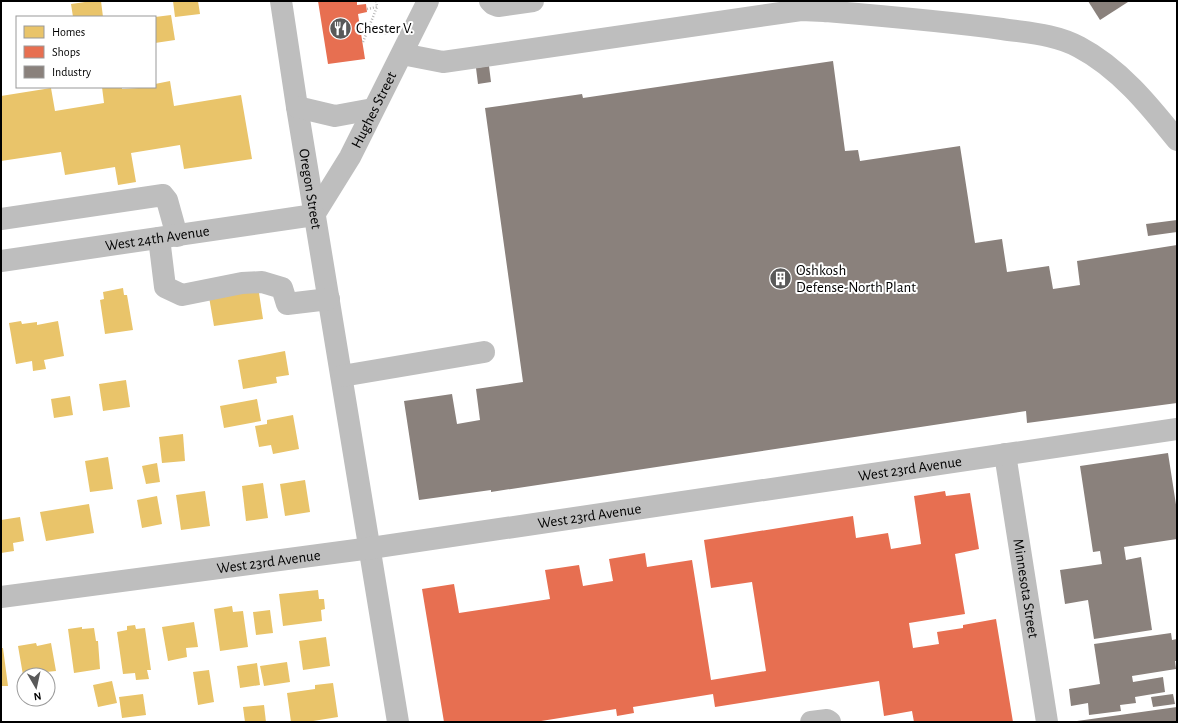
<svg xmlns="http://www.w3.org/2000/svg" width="1178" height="723" viewBox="0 0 1178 723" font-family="'Alegreya Sans',sans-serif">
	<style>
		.homes { fill: #e9c46a }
		.shops { fill: #e76f51 }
		.industry { fill: #8a817c }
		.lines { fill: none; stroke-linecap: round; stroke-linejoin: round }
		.path { stroke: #b8b8b8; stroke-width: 2.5; stroke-dasharray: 1 2; stroke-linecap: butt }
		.minor { stroke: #bebebe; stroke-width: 22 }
		.labels { text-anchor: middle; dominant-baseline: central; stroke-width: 4; stroke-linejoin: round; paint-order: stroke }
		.poi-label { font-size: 15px; fill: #000; stroke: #fff; text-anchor: start }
		.street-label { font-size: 15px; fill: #000; stroke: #fff }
	</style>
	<rect width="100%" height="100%" fill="#fff"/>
	<g class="homes">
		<polygon points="92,1 101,1 103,17 73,17 71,4"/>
		<polygon points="173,1 198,1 200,14 175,17"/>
		<polygon points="171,15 175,40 155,43 155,17"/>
		<polygon points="170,81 174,106 241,95 252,159 184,169 180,145 131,153 136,182 118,185 115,167 65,175 61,152 1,161 1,96 51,88 55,111 104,103 102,87 122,87 122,89 155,87 155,84"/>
		<polygon points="123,288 124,295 127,295 133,330 105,334 100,300 104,299 103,292"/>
		<polygon points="253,290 259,293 263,319 214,326 209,297"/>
		<polygon points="21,321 22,324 37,322 37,325 58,321 64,356 44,360 46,369 33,371 32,361 16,364 9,323"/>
		<polygon points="285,351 289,375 276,377 277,383 243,389 238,360"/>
		<polygon points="126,380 130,407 103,411 99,384"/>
		<polygon points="70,396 73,415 54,418 51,399"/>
		<polygon points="257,399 261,421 224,428 220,406"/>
		<polygon points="293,415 299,449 273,454 271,445 259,447 255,426 267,424 267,420"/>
		<polygon points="183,434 185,461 162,463 159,437"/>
		<polygon points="108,457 113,489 90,492 85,461"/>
		<polygon points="157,463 160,482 146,484 142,466"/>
		<polygon points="305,480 310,512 285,516 280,484"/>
		<polygon points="263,483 268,518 246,521 242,486"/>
		<polygon points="205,491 210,526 181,530 176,495"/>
		<polygon points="157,496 162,524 142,528 137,500"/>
		<polygon points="89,504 94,533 46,541 40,512"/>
		<polygon points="20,517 24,541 13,543 14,551 1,553 1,520"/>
		<polygon points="318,590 319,599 324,599 325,609 321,610 322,621 283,626 279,594"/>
		<polygon points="232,606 233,612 243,611 248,647 220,651 214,609"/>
		<polygon points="270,610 273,633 256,635 253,612"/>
		<polygon points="194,622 198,647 186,648 187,657 168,661 162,627"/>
		<polygon points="135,625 136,629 145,628 151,670 147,670 149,679 136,680 135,673 123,674 117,632 127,630 127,626"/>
		<polygon points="82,627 82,629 94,628 96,641 98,641 100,669 74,673 68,629"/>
		<polygon points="326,637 330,666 303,670 299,641"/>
		<polygon points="36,643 37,646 51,643 56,671 46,672 46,675 23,675 18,646"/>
		<polygon points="1,648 3,648 8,686 1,686"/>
		<polygon points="287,662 290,682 264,686 260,666"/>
		<polygon points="257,663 260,685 240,688 237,666"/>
		<polygon points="209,670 214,702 198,705 193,672"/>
		<polygon points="112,681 117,703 98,707 93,685"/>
		<polygon points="333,683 338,717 307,722 291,722 287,693 315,689 315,685"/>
		<polygon points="143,694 146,715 122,718 119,697"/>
		<polygon points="264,705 266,722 245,722 243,707"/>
	</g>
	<g class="shops">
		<polygon points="318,1 357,1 357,5 366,4 367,12 358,14 365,59 328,64"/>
		<polygon points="945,491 946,496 970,493 979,549 955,554 965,614 909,623 913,648 939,644 937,632 963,628 963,625 996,619 1013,722 914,722 912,711 884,716 879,681 715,707 713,694 633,707 634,713 617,716 616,709 535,722 444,722 422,589 454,584 459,613 550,599 545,570 579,565 583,586 613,581 609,559 645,553 647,567 692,560 711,680 766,671 752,582 711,588 704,540 853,516 856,538 888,533 891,549 921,544 914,496"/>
	</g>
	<g class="industry">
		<polygon points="1088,1 1127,1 1128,2 1100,20"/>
		<polygon points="833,61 845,151 858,150 860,161 960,146 975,243 1002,239 1007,272 1049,266 1053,289 1080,285 1077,261 1177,245 1177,403 1027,423 1026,411 491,492 491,490 419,500 404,401 452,394 457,424 480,420 476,389 523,382 485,108 582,94 583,98"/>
		<polygon points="489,66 491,82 478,84 476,68"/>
		<polygon points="1177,220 1177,232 1148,236 1146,224"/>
		<polygon points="1168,453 1177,511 1177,539 1124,547 1126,560 1141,557 1152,630 1094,639 1088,600 1065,604 1060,570 1102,564 1100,551 1093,552 1080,466"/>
		<polygon points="1171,633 1172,640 1177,639 1177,661 1175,661 1176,669 1132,676 1133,682 1163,677 1165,692 1135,697 1136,703 1120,705 1121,711 1089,715 1088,703 1071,706 1069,689 1100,684 1094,644"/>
		<polygon points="1173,694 1175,704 1153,707 1151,697"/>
		<polygon points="1177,707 1177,722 1077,722 1077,721"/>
	</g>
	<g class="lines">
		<g class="path">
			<polyline points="367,9 377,7 376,1"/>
			<polyline points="369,25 387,34"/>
			<polyline points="363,42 377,7"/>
		</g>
		<g class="minor">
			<path id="s1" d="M281,1L297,107L398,722"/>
			<polyline points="490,1 493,4 498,6 533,1"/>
			<path d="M402,54L443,62L801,10L824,11C883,16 943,21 1002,29C1028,33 1055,34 1079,47C1119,68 1149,105 1177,140"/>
			<polyline points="297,107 335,116 373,109"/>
			<path id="s2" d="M314,215L350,157L428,1"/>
			<polyline points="1,219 163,195 167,200 177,236"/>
			<polyline points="159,238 165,287 182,295 242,283 262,282 282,288 287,304 329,299"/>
			<path id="s3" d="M1,261L314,215"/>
			<polyline points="342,376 484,352"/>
			<path id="s4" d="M1005,454L1047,722"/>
			<path id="s5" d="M1,597L371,548L1177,429"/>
			<polyline points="811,722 827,720 830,722"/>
		</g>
	</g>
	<defs>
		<symbol id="restaurant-disc" viewBox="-11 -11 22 22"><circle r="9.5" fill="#595959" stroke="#fff"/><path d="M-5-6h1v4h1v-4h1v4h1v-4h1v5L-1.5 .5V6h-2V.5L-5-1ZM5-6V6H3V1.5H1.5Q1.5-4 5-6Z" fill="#fff"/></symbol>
		<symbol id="building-disc" viewBox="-11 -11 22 22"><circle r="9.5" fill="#595959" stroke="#fff"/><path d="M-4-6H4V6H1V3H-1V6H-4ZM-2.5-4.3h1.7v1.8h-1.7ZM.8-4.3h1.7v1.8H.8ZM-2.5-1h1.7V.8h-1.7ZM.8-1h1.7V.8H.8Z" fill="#fff"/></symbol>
	</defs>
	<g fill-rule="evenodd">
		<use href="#restaurant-disc" x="328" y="16" width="25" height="25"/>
		<use href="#building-disc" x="768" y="266" width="25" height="25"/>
	</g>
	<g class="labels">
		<g class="poi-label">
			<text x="356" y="28">Chester V.</text>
			<text x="796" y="270">Oshkosh<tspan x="796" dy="17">Defense-North Plant</tspan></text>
		</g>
		<g class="street-label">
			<text stroke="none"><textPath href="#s2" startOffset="121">Hughes Street</textPath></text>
			<text stroke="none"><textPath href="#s1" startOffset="190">Oregon Street</textPath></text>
			<text stroke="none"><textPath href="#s3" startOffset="158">West 24th Avenue</textPath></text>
			<text stroke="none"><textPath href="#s5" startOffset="918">West 23rd Avenue</textPath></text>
			<text stroke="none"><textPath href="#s5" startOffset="594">West 23rd Avenue</textPath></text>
			<text stroke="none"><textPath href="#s5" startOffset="270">West 23rd Avenue</textPath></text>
			<text stroke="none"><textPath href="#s4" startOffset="136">Minnesota Street</textPath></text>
		</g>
	</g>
	<rect width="1178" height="723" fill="none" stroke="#000000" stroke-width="4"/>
	<rect x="16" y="16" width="140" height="72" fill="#ffffff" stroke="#999999"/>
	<rect x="24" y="26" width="20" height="12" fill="#e9c46a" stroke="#999999"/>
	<text x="52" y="36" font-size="12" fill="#000000">Homes</text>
	<rect x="24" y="46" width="20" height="12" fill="#e76f51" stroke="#999999"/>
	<text x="52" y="56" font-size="12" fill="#000000">Shops</text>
	<rect x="24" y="66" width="20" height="12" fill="#8a817c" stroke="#999999"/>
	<text x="52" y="76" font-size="12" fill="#000000">Industry</text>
	<g transform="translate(36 687) rotate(171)"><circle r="19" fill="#ffffff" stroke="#999999"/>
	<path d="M0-3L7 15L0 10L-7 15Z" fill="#595959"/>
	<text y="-6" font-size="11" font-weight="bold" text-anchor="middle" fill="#000000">N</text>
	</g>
</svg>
